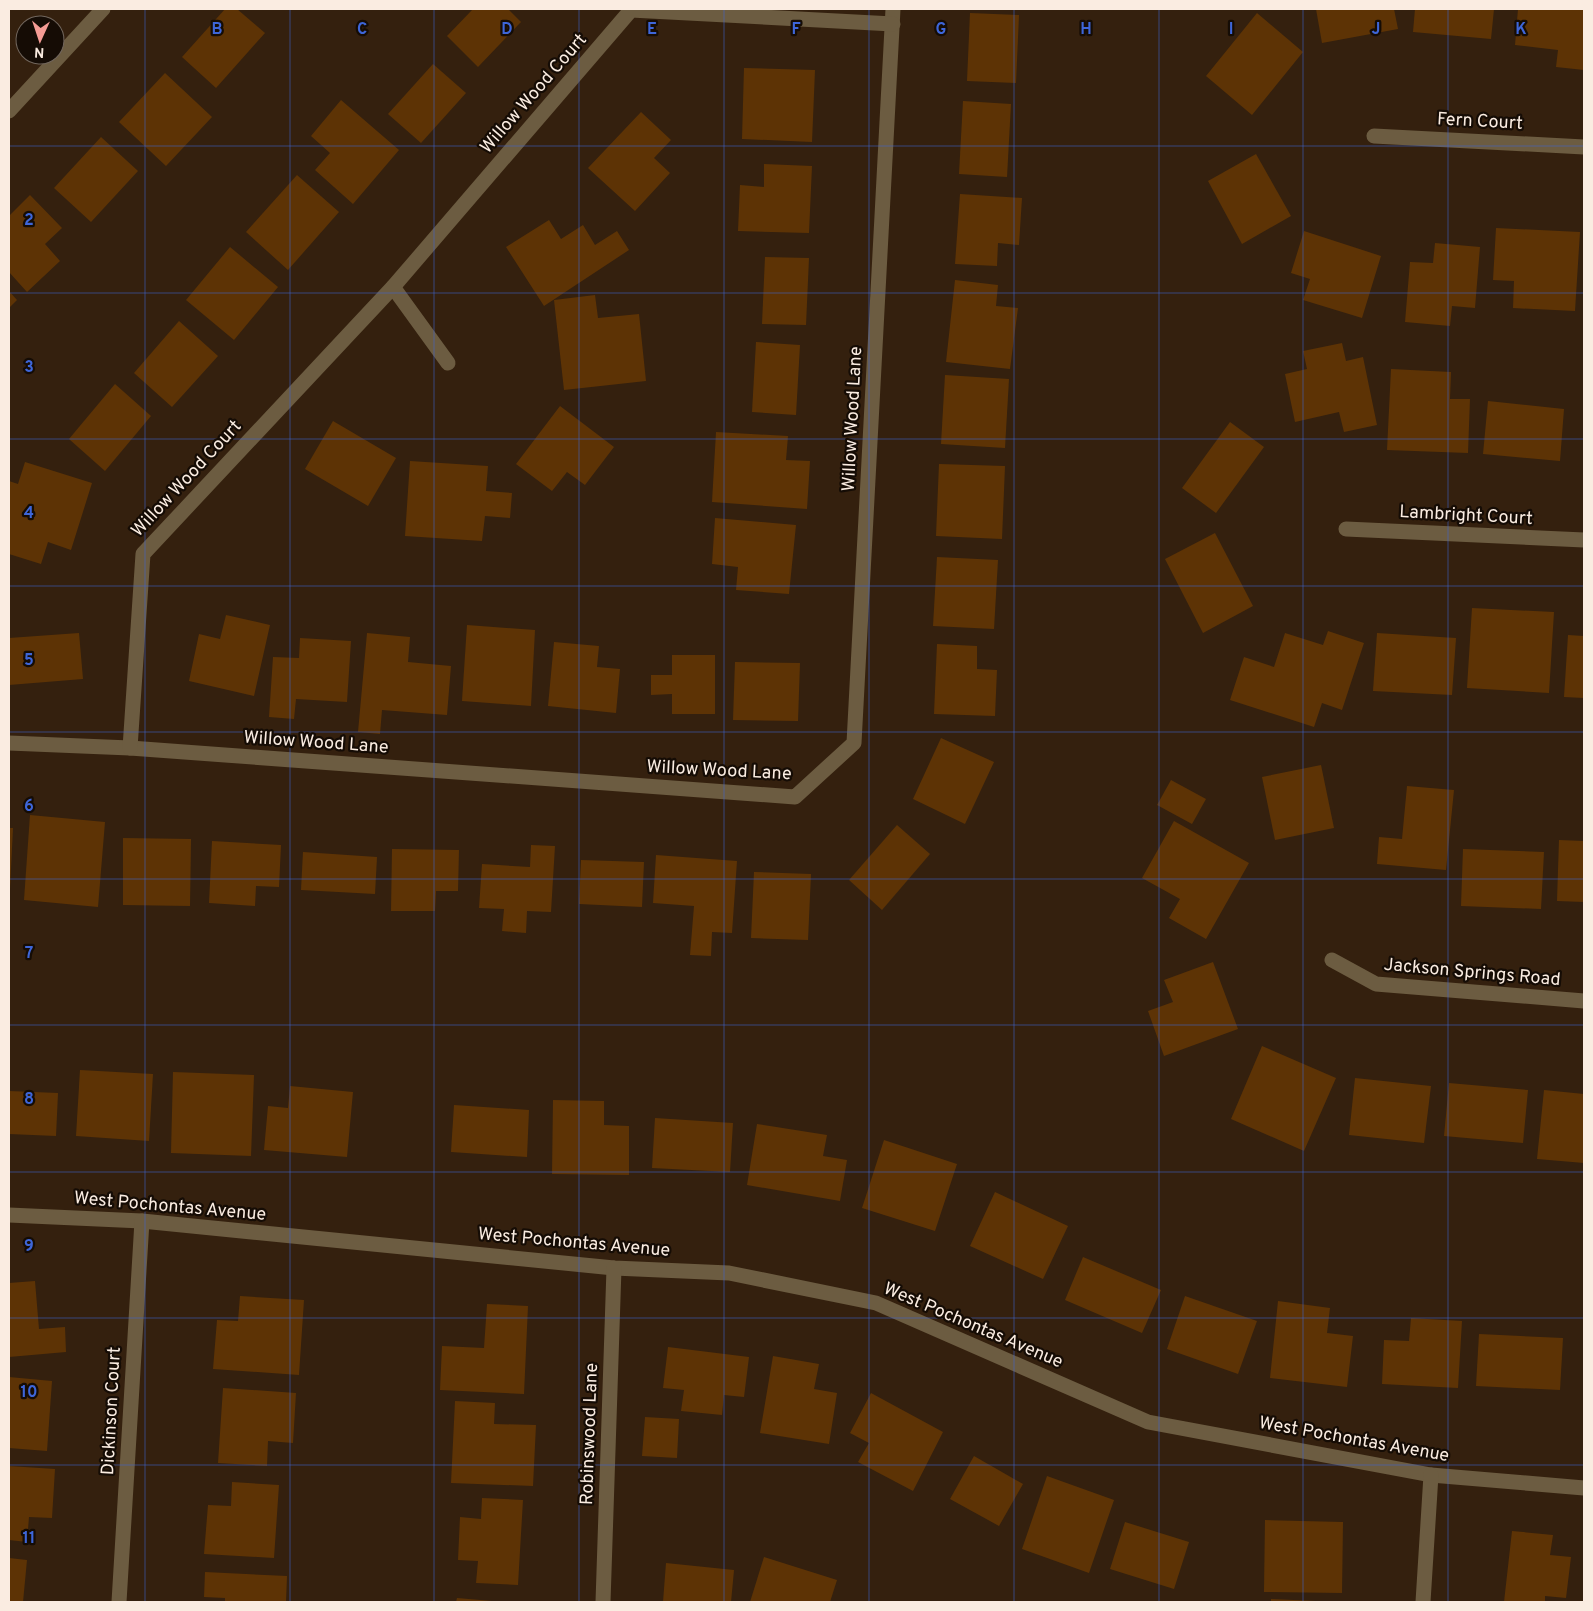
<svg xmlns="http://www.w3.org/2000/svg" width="1593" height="1611" viewBox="0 0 1593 1611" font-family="Overpass,sans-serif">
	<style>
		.building { fill: #5d3305 }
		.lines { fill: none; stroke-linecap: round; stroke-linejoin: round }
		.street { stroke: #6c5c41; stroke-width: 15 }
		.grid { fill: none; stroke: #3e66d9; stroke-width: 1; stroke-opacity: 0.55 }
		.labels { text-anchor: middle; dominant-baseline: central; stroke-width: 4.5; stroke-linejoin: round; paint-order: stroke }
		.street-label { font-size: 18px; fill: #faece1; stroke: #150c05 }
		.grid-label { font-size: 16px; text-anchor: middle; font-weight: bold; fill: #3e66d9; stroke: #150c05; stroke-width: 4.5; stroke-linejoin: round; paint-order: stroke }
	</style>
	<rect width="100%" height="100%" fill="#34200e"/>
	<g class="building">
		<polygon points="225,9 237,9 265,33 216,88 182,57"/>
		<polygon points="473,9 508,9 521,22 478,67 447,36"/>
		<polygon points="1316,9 1394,9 1398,29 1322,43"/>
		<polygon points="1415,9 1494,9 1491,39 1413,32"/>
		<polygon points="1518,9 1584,9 1584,70 1556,67 1558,50 1515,45"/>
		<polygon points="970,13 1019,15 1016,83 967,81"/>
		<polygon points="1257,13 1303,52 1252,115 1206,76"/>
		<polygon points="433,64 466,93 421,143 388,114"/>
		<polygon points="744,68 815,70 812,142 742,139"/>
		<polygon points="165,73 212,117 166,166 119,122"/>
		<polygon points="341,100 399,150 353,204 315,170 330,153 311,136"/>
		<polygon points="963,101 1011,104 1007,177 959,174"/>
		<polygon points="641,112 671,140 654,158 670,173 635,211 588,168"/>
		<polygon points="101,137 138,171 91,222 54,188"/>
		<polygon points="1256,154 1291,216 1242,244 1208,181"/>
		<polygon points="764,164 812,166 809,233 738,231 740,185 764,187"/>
		<polygon points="297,175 339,212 288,270 246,232"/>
		<polygon points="960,194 1022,198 1019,245 998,243 997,266 955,264"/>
		<polygon points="30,195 62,228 45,244 60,261 27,292 9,272 9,216"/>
		<polygon points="549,220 561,239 583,225 595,245 617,231 629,250 544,306 506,247"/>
		<polygon points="1496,228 1580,232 1575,311 1513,308 1514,281 1493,280"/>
		<polygon points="1304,231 1381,256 1362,318 1303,300 1310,279 1291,273"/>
		<polygon points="1435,243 1480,247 1475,308 1452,306 1450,326 1405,322 1410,262 1433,263"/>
		<polygon points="230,247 278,287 234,340 186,300"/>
		<polygon points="765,257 809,258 806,325 762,324"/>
		<polygon points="955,280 998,285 996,306 1018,308 1010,369 946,362"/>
		<polygon points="9,291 17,300 9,308"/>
		<polygon points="595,295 598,318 639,314 646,381 564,390 554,300"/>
		<polygon points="179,321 218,356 172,407 134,373"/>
		<polygon points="756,342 800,345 796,415 752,412"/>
		<polygon points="1342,343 1346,361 1363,357 1377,425 1344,432 1339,412 1295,422 1285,374 1307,369 1303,351"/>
		<polygon points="1391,369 1451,372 1450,399 1470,399 1468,453 1387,450"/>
		<polygon points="945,375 1009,379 1005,448 941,444"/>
		<polygon points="115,384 151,416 105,471 69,439"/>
		<polygon points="1488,401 1564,409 1560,461 1483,454"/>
		<polygon points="560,406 614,447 585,485 567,472 552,491 516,464"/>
		<polygon points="333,421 396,458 368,506 305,469"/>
		<polygon points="1230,422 1264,447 1216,513 1182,488"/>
		<polygon points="716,432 788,436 786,460 810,461 807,509 712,502"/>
		<polygon points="410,461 488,466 486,491 512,493 510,518 485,516 482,541 405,536"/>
		<polygon points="25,462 92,483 71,550 48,542 41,564 9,554 9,481 18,484"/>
		<polygon points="939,464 1005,466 1002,539 936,536"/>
		<polygon points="715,518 796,525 789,594 736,590 738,567 712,564"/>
		<polygon points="1215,533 1253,606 1203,633 1165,559"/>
		<polygon points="937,557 998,560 994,629 933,626"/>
		<polygon points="1472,608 1554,612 1549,693 1467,688"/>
		<polygon points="226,615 270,625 254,696 189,681 199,634 220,639"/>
		<polygon points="467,625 535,630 531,706 462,701"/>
		<polygon points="1328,631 1364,643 1342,710 1322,703 1314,727 1230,700 1244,657 1274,667 1285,633 1323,645"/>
		<polygon points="79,633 83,679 9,685 9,638"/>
		<polygon points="367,633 410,637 408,662 451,666 447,715 382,710 380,734 358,732"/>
		<polygon points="1377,633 1456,638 1452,695 1373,691"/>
		<polygon points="1568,635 1584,636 1584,698 1564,697"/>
		<polygon points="300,638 351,641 347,702 296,699 294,719 269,717 273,657 299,658"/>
		<polygon points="554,642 599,646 597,667 620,669 616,713 548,706"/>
		<polygon points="937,644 977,646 977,669 997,670 995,716 934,714"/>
		<polygon points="672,655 715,655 715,714 672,714 672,694 651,695 651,675 672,675"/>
		<polygon points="735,662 800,663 798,721 733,720"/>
		<polygon points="941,738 994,762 965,824 913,799"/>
		<polygon points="1321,765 1334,828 1275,840 1262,777"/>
		<polygon points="1171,780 1206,799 1192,824 1157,805"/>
		<polygon points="1407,786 1454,790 1446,870 1377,864 1379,837 1402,839"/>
		<polygon points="30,815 105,822 98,907 24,900"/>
		<polygon points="1174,821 1249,863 1206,939 1169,918 1180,899 1142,878"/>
		<polygon points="897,825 930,854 882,910 849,880"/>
		<polygon points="9,828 13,828 10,889 9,889"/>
		<polygon points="123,838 191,839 190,906 123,905"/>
		<polygon points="1559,840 1584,841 1584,902 1557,901"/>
		<polygon points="212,841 281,845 279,887 256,886 255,906 209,903"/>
		<polygon points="531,845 555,846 551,912 527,911 526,933 502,931 504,909 479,908 482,864 530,867"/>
		<polygon points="392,849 459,850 458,891 436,891 435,911 391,911"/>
		<polygon points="1463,849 1544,852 1541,909 1461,906"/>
		<polygon points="303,852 377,857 375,894 301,890"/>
		<polygon points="656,855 737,861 732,933 712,932 711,956 690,955 694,906 653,903"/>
		<polygon points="581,860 644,862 642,907 579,904"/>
		<polygon points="754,872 811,874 808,940 751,938"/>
		<polygon points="1213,962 1238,1029 1164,1056 1148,1011 1173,1002 1164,980"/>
		<polygon points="1262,1046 1336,1078 1304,1151 1231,1119"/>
		<polygon points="80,1070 153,1074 149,1141 76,1136"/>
		<polygon points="173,1072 254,1075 251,1156 171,1153"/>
		<polygon points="1355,1078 1431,1086 1424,1143 1349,1135"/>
		<polygon points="1449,1083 1528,1090 1523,1143 1444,1136"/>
		<polygon points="290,1086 353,1092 347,1157 264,1150 268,1106 288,1108"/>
		<polygon points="1544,1090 1584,1094 1584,1163 1537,1159"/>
		<polygon points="9,1091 58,1093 56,1136 9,1134"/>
		<polygon points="553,1100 604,1101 604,1125 629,1126 629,1175 552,1174"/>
		<polygon points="454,1105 529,1110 527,1157 451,1152"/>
		<polygon points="655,1118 733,1123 730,1172 652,1168"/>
		<polygon points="757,1124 827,1135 823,1156 847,1160 840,1201 747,1185"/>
		<polygon points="884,1140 957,1164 935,1231 862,1208"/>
		<polygon points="995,1192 1068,1226 1043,1279 970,1246"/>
		<polygon points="1083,1257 1161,1290 1142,1333 1065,1300"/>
		<polygon points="35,1281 39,1329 65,1327 66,1352 9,1357 9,1283"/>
		<polygon points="240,1296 304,1300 299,1375 213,1369 217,1320 238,1321"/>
		<polygon points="1185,1296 1257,1321 1238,1374 1167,1349"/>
		<polygon points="1278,1301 1330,1308 1327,1333 1353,1336 1347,1387 1270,1378"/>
		<polygon points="487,1304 528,1306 524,1394 440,1390 442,1346 484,1348"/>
		<polygon points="1411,1318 1462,1321 1458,1388 1382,1384 1384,1340 1409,1341"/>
		<polygon points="1479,1334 1563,1338 1560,1390 1476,1386"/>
		<polygon points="668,1347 749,1357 744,1397 724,1395 722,1415 681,1411 684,1390 663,1388"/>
		<polygon points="773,1356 819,1364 814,1389 837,1393 829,1444 760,1433"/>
		<polygon points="9,1377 52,1381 47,1451 9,1448"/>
		<polygon points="223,1388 296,1393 293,1443 268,1441 267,1466 218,1463"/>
		<polygon points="871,1393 943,1432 913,1491 858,1462 869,1443 850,1433"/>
		<polygon points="455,1401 495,1403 494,1424 536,1425 533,1486 451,1483"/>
		<polygon points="645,1417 679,1419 677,1458 642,1456"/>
		<polygon points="974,1456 1023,1484 999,1526 950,1499"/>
		<polygon points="9,1466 55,1469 52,1518 29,1517 27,1542 9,1540"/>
		<polygon points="1047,1476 1114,1500 1089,1573 1022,1549"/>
		<polygon points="232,1482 279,1485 274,1558 204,1554 208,1505 231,1506"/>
		<polygon points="482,1498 523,1500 518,1585 476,1583 478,1561 458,1560 460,1517 481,1519"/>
		<polygon points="1265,1520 1343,1522 1342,1593 1264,1592"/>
		<polygon points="1125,1522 1189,1542 1174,1589 1110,1569"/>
		<polygon points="1512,1531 1553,1535 1550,1555 1571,1557 1566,1598 1545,1596 1545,1602 1504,1602"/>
		<polygon points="764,1557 837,1580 830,1602 750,1602"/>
		<polygon points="9,1558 27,1560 23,1602 9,1602"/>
		<polygon points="666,1563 734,1570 731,1602 663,1602"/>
		<polygon points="205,1572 287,1576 286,1602 225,1602 225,1598 204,1597"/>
		<polygon points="457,1598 492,1601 492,1602 456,1602"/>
		<polygon points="1271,1599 1316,1601 1316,1602 1271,1602"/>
	</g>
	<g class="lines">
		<g class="street">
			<polyline points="9,111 103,9"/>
			<polyline points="1374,136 1584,147"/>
			<polyline points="393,287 448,363"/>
			<polyline points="1346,529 1584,540"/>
			<polyline points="9,743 130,748 795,797 854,743 893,9"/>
			<polyline points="130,748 143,554 393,287 631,10 893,24"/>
			<polyline points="1332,960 1376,984 1584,1001"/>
			<polyline points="9,1215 142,1221 614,1268 729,1273 876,1303 1148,1422 1431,1475 1584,1488"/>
			<polyline points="119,1602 142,1221"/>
			<polyline points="603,1602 614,1268"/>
			<polyline points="1423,1602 1431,1475"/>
		</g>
	</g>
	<path class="grid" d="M145,9V1602M290,9V1602M434,9V1602M579,9V1602M724,9V1602M869,9V1602M1014,9V1602M1159,9V1602M1303,9V1602M1448,9V1602M9,146H1584M9,293H1584M9,439H1584M9,586H1584M9,732H1584M9,879H1584M9,1025H1584M9,1172H1584M9,1318H1584M9,1465H1584"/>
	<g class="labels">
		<g class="street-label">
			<text transform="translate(534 94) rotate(-49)">Willow Wood Court</text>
			<text transform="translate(1480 122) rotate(3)">Fern Court</text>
			<text transform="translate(853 419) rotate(-87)">Willow Wood Lane</text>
			<text transform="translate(187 479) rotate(-47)">Willow Wood Court</text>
			<text transform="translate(1466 516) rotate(3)">Lambright Court</text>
			<text transform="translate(316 743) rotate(4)">Willow Wood Lane</text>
			<text transform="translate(719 771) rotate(3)">Willow Wood Lane</text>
			<text transform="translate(1472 973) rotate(5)">Jackson Springs Road</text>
			<text transform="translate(170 1207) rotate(5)">West Pochontas Avenue</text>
			<text transform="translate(574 1243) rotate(5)">West Pochontas Avenue</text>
			<text transform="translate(973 1326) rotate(23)">West Pochontas Avenue</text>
			<text transform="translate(112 1411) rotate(-87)">Dickinson Court</text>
			<text transform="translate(590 1434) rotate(-88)">Robinswood Lane</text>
			<text transform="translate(1354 1440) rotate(10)">West Pochontas Avenue</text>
		</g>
	</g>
	<g class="grid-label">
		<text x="217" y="34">B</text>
		<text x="362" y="34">C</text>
		<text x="507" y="34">D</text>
		<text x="652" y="34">E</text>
		<text x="796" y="34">F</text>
		<text x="941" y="34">G</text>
		<text x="1086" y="34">H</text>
		<text x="1231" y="34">I</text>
		<text x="1376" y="34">J</text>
		<text x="1521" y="34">K</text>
		<text x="29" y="225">2</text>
		<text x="29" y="372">3</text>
		<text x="29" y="518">4</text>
		<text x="29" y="665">5</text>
		<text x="29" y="811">6</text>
		<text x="29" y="958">7</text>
		<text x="29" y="1104">8</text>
		<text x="29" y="1251">9</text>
		<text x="29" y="1397">10</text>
		<text x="29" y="1543">11</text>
	</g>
	<rect width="1593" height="1611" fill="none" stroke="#faece1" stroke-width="20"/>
	<g transform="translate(40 40) rotate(183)"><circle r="24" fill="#150c05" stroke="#71665d"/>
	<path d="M0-4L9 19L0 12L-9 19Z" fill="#f59c95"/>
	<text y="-8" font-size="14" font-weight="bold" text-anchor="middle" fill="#faece1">N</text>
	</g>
</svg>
